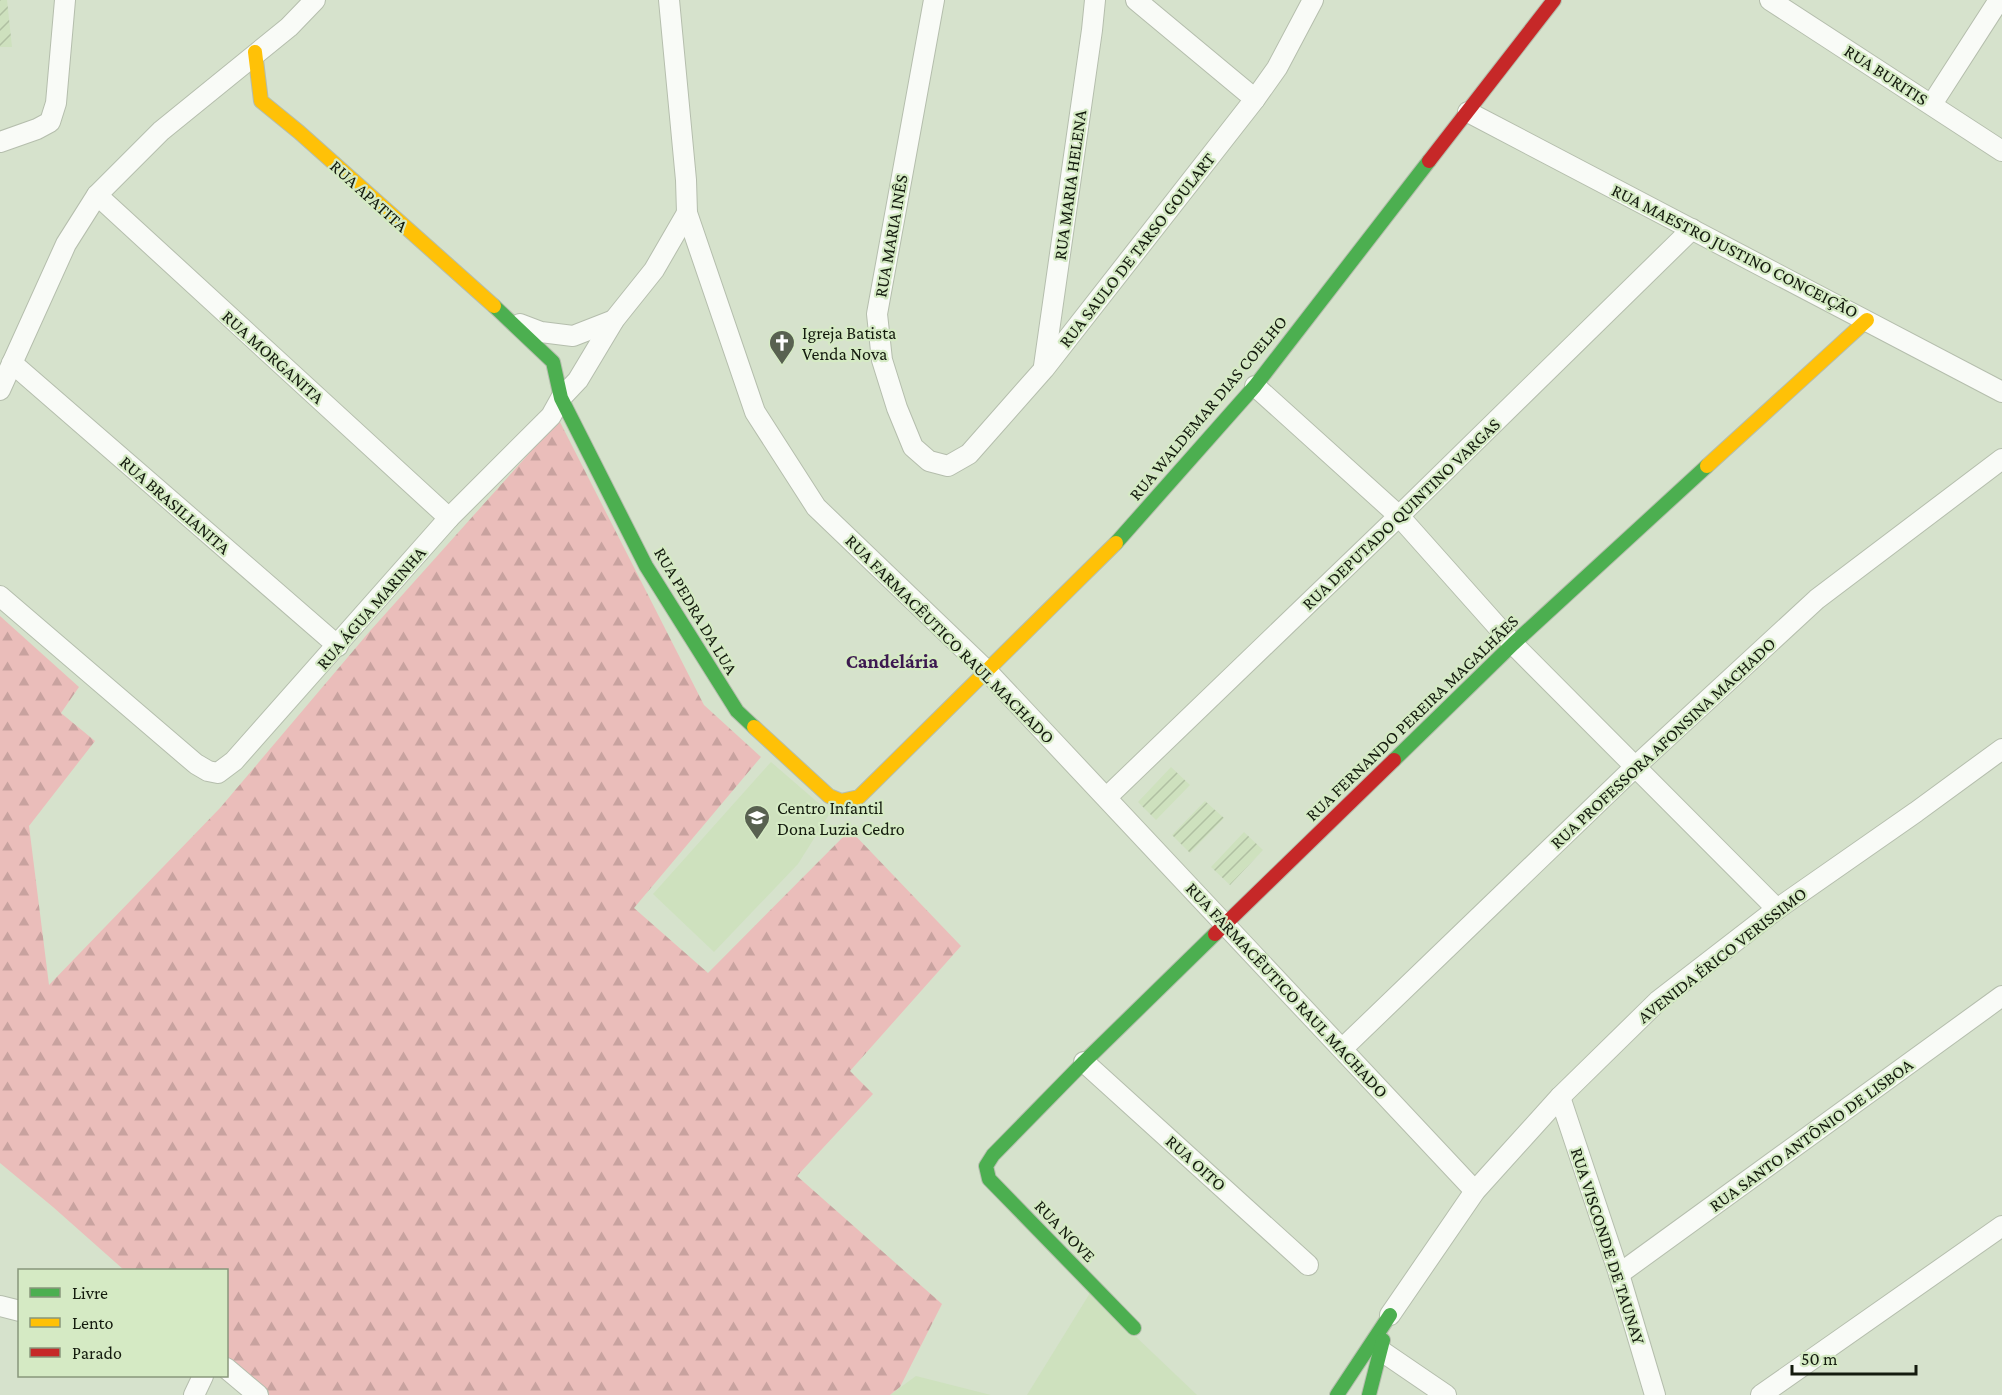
<svg xmlns="http://www.w3.org/2000/svg" width="2002" height="1395" viewBox="0 0 2002 1395" font-family="'Crimson Pro',serif">
	<style>
		.built { fill: #cee1be }
		.industrial { fill: url(#industrial-furrows) }
		.forest { fill: url(#forest-firs) }
		.lines { fill: none; stroke-linecap: round; stroke-linejoin: round }
		.street-casing { stroke: #b5bead; stroke-width: 22 }
		.fast-casing { stroke: #b5bead; stroke-width: 16 }
		.slow-casing { stroke: #b5bead; stroke-width: 16 }
		.jam-casing { stroke: #b5bead; stroke-width: 16 }
		.street { stroke: #f9fbf7; stroke-width: 20 }
		.fast { stroke: #4caf50; stroke-width: 14 }
		.slow { stroke: #ffc107; stroke-width: 14 }
		.jam { stroke: #c62828; stroke-width: 14 }
		.labels { text-anchor: middle; dominant-baseline: central; stroke-width: 4.5; stroke-linejoin: round; paint-order: stroke }
		.street-label { font-size: 18px; fill: #141b0e; stroke: #d5eac4 }
		.poi-label { font-size: 18px; fill: #141b0e; stroke: #d5eac4; text-anchor: start }
		.neighbourhood-label { font-size: 20px; font-weight: bold; fill: #3c1950; stroke: #d5eac4 }
	</style>
	<defs>
		<pattern id="industrial-furrows" width="10" height="10" patternUnits="userSpaceOnUse" patternTransform="scale(1.5)"><rect width="10" height="10" fill="#cee1be"/><path d="M-1 1l2-2M0 10L10 0M9 11l2-2" fill="none" stroke="#b0c0a2"/></pattern>
		<pattern id="forest-firs" width="22" height="20" patternUnits="userSpaceOnUse" patternTransform="scale(1.5)"><rect width="22" height="20" fill="#eabdba"/><path d="M5 1l3.5 6h-7zM16 11l3.5 6h-7z" fill="#c8a29f"/></pattern>
	</defs>
	<rect width="100%" height="100%" fill="#d6e2cc"/>
	<g class="built">
		<polygon points="771,762 830,813 798,864 714,952 653,894"/>
		<polygon points="1090,1293 1197,1395 1027,1395"/>
		<polygon points="916,1376 991,1395 890,1395"/>
	</g>
	<g class="industrial">
		<polygon points="0,0 7,0 12,47 0,47"/>
		<polygon points="1171,767 1190,785 1156,820 1138,802"/>
		<polygon points="1205,801 1224,818 1190,853 1172,835"/>
		<polygon points="1244,832 1263,850 1230,885 1211,867"/>
	</g>
	<polygon class="forest" points="559,420 704,705 761,757 634,908 708,973 850,830 961,946 850,1071 873,1094 797,1176 942,1304 900,1387 890,1395 265,1395 227,1362 226,1270 124,1270 53,1207 0,1163 0,616 79,687 61,713 95,741 29,826 49,985 220,808 370,631"/>
	<g class="lines">
		<defs>
			<g id="street">
				<polyline points="669,0 686,180 687,213 755,412 816,507 986,670 1475,1191"/>
				<polyline points="934,0 877,314 882,360 897,408 913,447 929,461 948,466 969,454 1044,369 1255,99 1277,68 1313,0"/>
				<polyline points="1136,0 1255,99"/>
				<polyline points="1770,0 2002,151"/>
				<polyline points="1932,104 1999,0"/>
				<polyline points="1468,112 2002,392"/>
				<polyline points="0,142 37,129 50,122 56,103 65,0"/>
				<polyline points="97,195 449,518"/>
				<polyline points="520,324 541,332 573,336 614,320"/>
				<polyline points="12,363 338,646"/>
				<polyline points="1044,366 1092,30 1095,0"/>
				<polyline points="1255,386 1399,516 1513,644 1777,909"/>
				<polyline points="0,390 66,244 97,195 161,131 289,27 315,0"/>
				<polyline points="0,596 196,764 208,771 218,773 234,761 449,518 551,416 561,398 578,380 614,320 654,270 687,213"/>
				<polyline points="1107,797 1399,516 1692,229"/>
				<polyline points="1343,1048 1636,766 1817,599 2002,459"/>
				<polyline points="1084,1062 1308,1265"/>
				<polyline points="1560,1097 1619,1274 1655,1395"/>
				<polyline points="1619,1274 2002,996"/>
				<polyline points="0,1306 20,1311"/>
				<polyline points="1390,1315 1475,1191 1560,1097 1658,1001 1777,909 1916,812 2002,749"/>
				<polyline points="1380,1350 1446,1395"/>
				<polyline points="226,1368 258,1395"/>
				<polyline points="194,1395 203,1376"/>
				<polyline points="1761,1395 2002,1226"/>
			</g>
			<g id="fast">
				<polyline points="494,306 553,362 561,398 646,566 737,711 754,727"/>
				<polyline points="1116,543 1255,386 1429,161"/>
				<polyline points="1394,760 1513,644 1707,466"/>
				<polyline points="1134,1328 989,1179 986,1166 993,1155 1084,1062 1215,934"/>
				<polyline points="1337,1395 1390,1315"/>
				<polyline points="1369,1395 1383,1340"/>
			</g>
			<g id="slow">
				<polyline points="255,52 261,101 299,132 494,306"/>
				<polyline points="1707,466 1867,320"/>
				<polyline points="754,727 829,796 841,801 859,797 1116,543"/>
			</g>
			<g id="jam">
				<polyline points="1429,161 1554,0"/>
				<polyline points="1215,934 1394,760"/>
			</g>
		</defs>
		<use href="#street" class="street-casing"/>
		<use href="#fast" class="fast-casing"/>
		<use href="#slow" class="slow-casing"/>
		<use href="#jam" class="jam-casing"/>
		<use href="#street" class="street"/>
		<use href="#fast" class="fast"/>
		<use href="#slow" class="slow"/>
		<use href="#jam" class="jam"/>
	</g>
	<defs>
		<symbol id="church-pin" viewBox="-11 -11 22 30"><path d="M0 17L-7.5 6A9.5 9.5 0 1 1 7.5 6Z" fill="#586150" stroke="#d5eac4"/><path d="M-1.2-6h2.4v3.5h3.3v2.4h-3.3V6h-2.4V-.1h-3.3v-2.4h3.3Z" fill="#fff"/></symbol>
		<symbol id="school-pin" viewBox="-11 -11 22 30"><path d="M0 17L-7.5 6A9.5 9.5 0 1 1 7.5 6Z" fill="#586150" stroke="#d5eac4"/><path d="M0-5L7-2L0 1L-7-2ZM-4 1L0 2.5L4 1V4Q0 6-4 4Z" fill="#fff"/></symbol>
	</defs>
	<g fill-rule="evenodd">
		<use href="#church-pin" x="767" y="328" width="30" height="40"/>
		<use href="#school-pin" x="742" y="803" width="30" height="40"/>
	</g>
	<g class="labels">
		<g class="street-label">
			<text transform="translate(1886 75) rotate(33)">RUA BURITIS</text>
			<text transform="translate(1070 185) rotate(-82)">RUA MARIA HELENA</text>
			<text transform="translate(369 196) rotate(42)">RUA APATITA</text>
			<text transform="translate(891 236) rotate(-80)">RUA MARIA INÊS</text>
			<text transform="translate(1137 250) rotate(-52)">RUA SAULO DE TARSO GOULART</text>
			<text transform="translate(1735 251) rotate(27)">RUA MAESTRO JUSTINO CONCEIÇÃO</text>
			<text transform="translate(273 357) rotate(42)">RUA MORGANITA</text>
			<text transform="translate(1208 408) rotate(-50)">RUA WALDEMAR DIAS COELHO</text>
			<text transform="translate(175 505) rotate(41)">RUA BRASILIANITA</text>
			<text transform="translate(1401 514) rotate(-44)">RUA DEPUTADO QUINTINO VARGAS</text>
			<text transform="translate(371 608) rotate(-49)">RUA ÁGUA MARINHA</text>
			<text transform="translate(696 611) rotate(59)">RUA PEDRA DA LUA</text>
			<text transform="translate(950 639) rotate(45)">RUA FARMACÊUTICO RAUL MACHADO</text>
			<text transform="translate(1412 718) rotate(-44)">RUA FERNANDO PEREIRA MAGALHÃES</text>
			<text transform="translate(1663 743) rotate(-43)">RUA PROFESSORA AFONSINA MACHADO</text>
			<text transform="translate(1722 955) rotate(-38)">AVENIDA ÉRICO VERISSIMO</text>
			<text transform="translate(1287 990) rotate(47)">RUA FARMACÊUTICO RAUL MACHADO</text>
			<text transform="translate(1811 1135) rotate(-36)">RUA SANTO ANTÔNIO DE LISBOA</text>
			<text transform="translate(1196 1163) rotate(42)">RUA OITO</text>
			<text transform="translate(1065 1231) rotate(46)">RUA NOVE</text>
			<text transform="translate(1608 1246) rotate(72)">RUA VISCONDE DE TAUNAY</text>
		</g>
		<g class="poi-label">
			<text x="802" y="333">Igreja Batista<tspan x="802" dy="21">Venda Nova</tspan></text>
			<text x="777" y="808">Centro Infantil<tspan x="777" dy="21">Dona Luzia Cedro</tspan></text>
		</g>
		<g class="neighbourhood-label">
			<text x="892" y="661">Candelária</text>
		</g>
	</g>
	<rect x="18" y="1269" width="210" height="108" fill="#d5eac4" stroke="#88977b" stroke-width="1.5"/>
	<rect x="30" y="1288" width="30" height="9" fill="#4caf50" stroke="#88977b" stroke-width="1.5"/>
	<text x="72" y="1299" font-size="18" fill="#141b0e">Livre</text>
	<rect x="30" y="1318" width="30" height="9" fill="#ffc107" stroke="#88977b" stroke-width="1.5"/>
	<text x="72" y="1329" font-size="18" fill="#141b0e">Lento</text>
	<rect x="30" y="1348" width="30" height="9" fill="#c62828" stroke="#88977b" stroke-width="1.5"/>
	<text x="72" y="1359" font-size="18" fill="#141b0e">Parado</text>
	<path d="M1792 1365v9h124v-9" fill="none" stroke="#141b0e" stroke-width="3"/>
	<text x="1801" y="1365" font-size="18" fill="#141b0e" stroke="#d5eac4" stroke-width="4.5" paint-order="stroke">50 m</text>
</svg>
